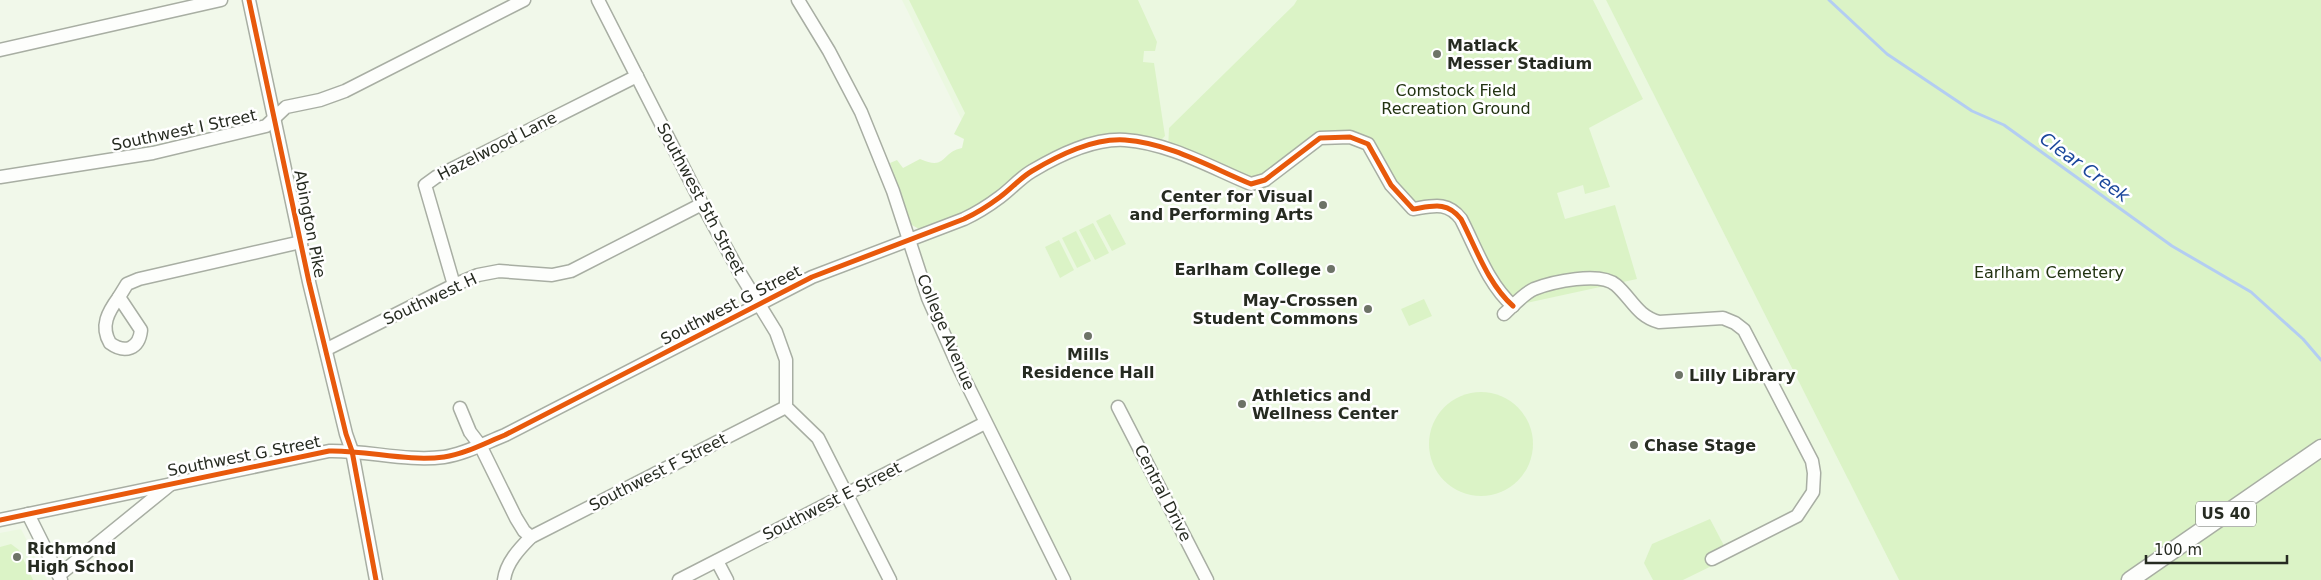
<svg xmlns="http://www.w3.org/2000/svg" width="2321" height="580" viewBox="0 0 2321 580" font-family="'DejaVu Sans',sans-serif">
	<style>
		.built { fill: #ebf8e0 }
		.green { fill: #dbf3c6 }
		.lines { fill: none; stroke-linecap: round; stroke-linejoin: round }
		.stream { stroke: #b3cdf2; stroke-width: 3 }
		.minor-casing { stroke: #a8aea3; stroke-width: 15 }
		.major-casing { stroke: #a8aea3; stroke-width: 19 }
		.minor { stroke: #fdfefc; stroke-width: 12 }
		.major { stroke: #fdfefc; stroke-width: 16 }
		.cycleway-casing { stroke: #fff; stroke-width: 8 }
		.cycleway { stroke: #e8590c; stroke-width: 5 }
		.poi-dot { fill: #6d7367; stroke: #fff; stroke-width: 2 }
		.labels { text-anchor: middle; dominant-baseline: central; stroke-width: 5; stroke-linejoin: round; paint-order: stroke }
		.shield { fill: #fff; stroke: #676b64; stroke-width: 1 }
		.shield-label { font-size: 15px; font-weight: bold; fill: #262b21 }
		.poi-label { font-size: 16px; font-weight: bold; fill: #262b21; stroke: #fff; text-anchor: start }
		.park-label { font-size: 16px; fill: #231; stroke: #fff }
		.street-label { font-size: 16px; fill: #262b21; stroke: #fff }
		.water-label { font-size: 18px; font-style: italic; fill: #1a479b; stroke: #fff }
	</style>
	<rect width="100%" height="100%" fill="#f1f8ea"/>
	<g class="built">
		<polygon points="902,0 1606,0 1899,580 1064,580 959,368 911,240 1000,197"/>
		<polygon points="21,529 47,580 0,580 0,533"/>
	</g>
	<g class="green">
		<path d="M909,0H1138L1157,42L1155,51H1144L1143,62L1154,63L1165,136L1160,141L1107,136L959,216L927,228L919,229L910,224L890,163L897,160L903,168L920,159C947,171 941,152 962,148L964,139L954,134L965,113Z"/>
		<polygon points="1297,0 1593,0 1643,99 1589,128 1610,187 1585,194 1583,185 1557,193 1565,219 1615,205 1637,279 1513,306 1455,211 1413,209 1368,144 1320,138 1251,184 1168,150 1169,128 1294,5"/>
		<polygon points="1606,0 2321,0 2321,580 1899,580"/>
		<polygon points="1110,214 1126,244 1112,251 1096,221"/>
		<polygon points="1093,223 1109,253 1095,260 1079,230"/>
		<polygon points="1076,231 1091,261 1077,268 1062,238"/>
		<polygon points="1059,240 1074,270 1060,278 1045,247"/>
		<polygon points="1424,299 1432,316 1409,326 1401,309"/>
		<circle cx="1481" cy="444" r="52"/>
		<polygon points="1710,519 1730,557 1683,580 1653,580 1644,563 1652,544"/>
		<polygon points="11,544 19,550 33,580 0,580 0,547"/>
	</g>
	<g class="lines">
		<polyline class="stream" points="1829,0 1887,54 1972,111 2004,125 2172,246 2251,292 2303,339 2321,360"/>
		<defs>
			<g id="minor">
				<polyline points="249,0 309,282 346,434 352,451 376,580"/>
				<polyline points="598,0 702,204 741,275 776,332 786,360 786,407 818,438 890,580"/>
				<polyline points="798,0 829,51 861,112 893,191 928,298 959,368 1064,580"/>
				<polyline points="0,50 221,0"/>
				<polyline points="0,177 153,153 266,126 286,107 320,100 345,91 524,0"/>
				<polyline points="454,285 425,185 436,177 637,76"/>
				<polyline points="119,297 127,284 139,279 301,242"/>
				<path d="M119,297L141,330C139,349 125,354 110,343C100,326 108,312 119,297Z"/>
				<path d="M1504,314C1513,306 1523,294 1534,289C1552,282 1600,271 1616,285C1632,299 1637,316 1659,322L1723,318L1735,323L1744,330L1812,461L1814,473L1813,492L1797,516L1712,559"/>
				<polyline points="327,349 454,285 478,275 499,271 552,275 571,271 702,204"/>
				<polyline points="1118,407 1207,580"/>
				<polyline points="460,408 470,432 480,445 516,518 524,531 531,537"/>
				<polyline points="28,514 61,580"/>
				<path d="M0,520L329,451C367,450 406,462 444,457C465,454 485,443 505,435L812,277L964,219C977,213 988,206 1000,197C1011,189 1020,178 1032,171C1059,155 1093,138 1125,140C1169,143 1212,168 1251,184L1265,180L1320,138L1350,137L1368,144L1391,185L1413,209C1433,206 1447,201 1461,219C1476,248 1488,284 1513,306"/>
				<polyline points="717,561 727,580"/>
				<polyline points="59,575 171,484"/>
				<path d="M504,580C506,563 519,549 531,537L786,407"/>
				<polyline points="679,580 985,423"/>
			</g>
			<polyline id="major" points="2130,580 2321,448"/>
		</defs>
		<use href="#minor" class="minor-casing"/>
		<use href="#major" class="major-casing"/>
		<use href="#minor" class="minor"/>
		<use href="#major" class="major"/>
		<defs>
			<g id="cycleway">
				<polyline points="249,0 309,282 346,434 352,451 376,580"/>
				<path d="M0,520L329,451C367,450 406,462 444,457C465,454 485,443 505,435L812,277L964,219C977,213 988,206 1000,197C1011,189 1020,178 1032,171C1059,155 1093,138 1125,140C1169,143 1212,168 1251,184L1265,180L1320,138L1350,137L1368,144L1391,185L1413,209C1433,206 1447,201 1461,219C1476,248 1488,284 1513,306"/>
			</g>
		</defs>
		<use href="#cycleway" class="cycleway-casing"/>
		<use href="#cycleway" class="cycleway"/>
	</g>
	<g class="poi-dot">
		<circle cx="1437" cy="54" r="5"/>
		<circle cx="1323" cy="205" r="5"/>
		<circle cx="1331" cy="269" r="5"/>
		<circle cx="1368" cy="309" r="5"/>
		<circle cx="1088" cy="336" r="5"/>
		<circle cx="1679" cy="375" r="5"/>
		<circle cx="1242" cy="404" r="5"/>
		<circle cx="1634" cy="445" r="5"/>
		<circle cx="17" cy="557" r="5"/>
	</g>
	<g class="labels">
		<rect class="shield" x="2196" y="501.5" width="60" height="25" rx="4"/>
		<g class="shield-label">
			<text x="2226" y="514">US 40</text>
		</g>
		<g class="poi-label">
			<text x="1447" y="45">Matlack<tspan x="1447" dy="18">Messer Stadium</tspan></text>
			<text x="1313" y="196" text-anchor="end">Center for Visual<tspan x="1313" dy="18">and Performing Arts</tspan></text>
			<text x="1321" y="269" text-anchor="end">Earlham College</text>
			<text x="1358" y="300" text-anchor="end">May-Crossen<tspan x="1358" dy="18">Student Commons</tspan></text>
			<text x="1088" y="354" text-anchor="middle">Mills<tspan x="1088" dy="18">Residence Hall</tspan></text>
			<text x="1689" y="375">Lilly Library</text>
			<text x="1252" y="395">Athletics and<tspan x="1252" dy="18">Wellness Center</tspan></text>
			<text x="1644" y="445">Chase Stage</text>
			<text x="27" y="548">Richmond<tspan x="27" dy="18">High School</tspan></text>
		</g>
		<g class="park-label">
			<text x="1456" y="90">Comstock Field<tspan x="1456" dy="18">Recreation Ground</tspan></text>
			<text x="2049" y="272">Earlham Cemetery</text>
		</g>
		<g class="street-label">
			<text transform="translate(184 130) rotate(-12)">Southwest I Street</text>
			<text transform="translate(497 146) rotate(-27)">Hazelwood Lane</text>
			<text transform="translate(701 199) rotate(62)">Southwest 5th Street</text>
			<text transform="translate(310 224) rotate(79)">Abington Pike</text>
			<text transform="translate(430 299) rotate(-25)">Southwest H</text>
			<text transform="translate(731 305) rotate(-27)">Southwest G Street</text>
			<text transform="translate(946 332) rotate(67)">College Avenue</text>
			<text transform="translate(244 456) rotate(-11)">Southwest G Street</text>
			<text transform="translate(658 472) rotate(-27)">Southwest F Street</text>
			<text transform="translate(1163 493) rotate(63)">Central Drive</text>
			<text transform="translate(832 501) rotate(-27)">Southwest E Street</text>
		</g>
		<g class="water-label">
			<text transform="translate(2085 167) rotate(36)">Clear Creek</text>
		</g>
	</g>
	<path d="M2146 555v8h141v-8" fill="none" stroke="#262b21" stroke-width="2.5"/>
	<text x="2154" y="555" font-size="15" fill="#262b21" stroke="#ffffff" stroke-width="4" paint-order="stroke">100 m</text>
</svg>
